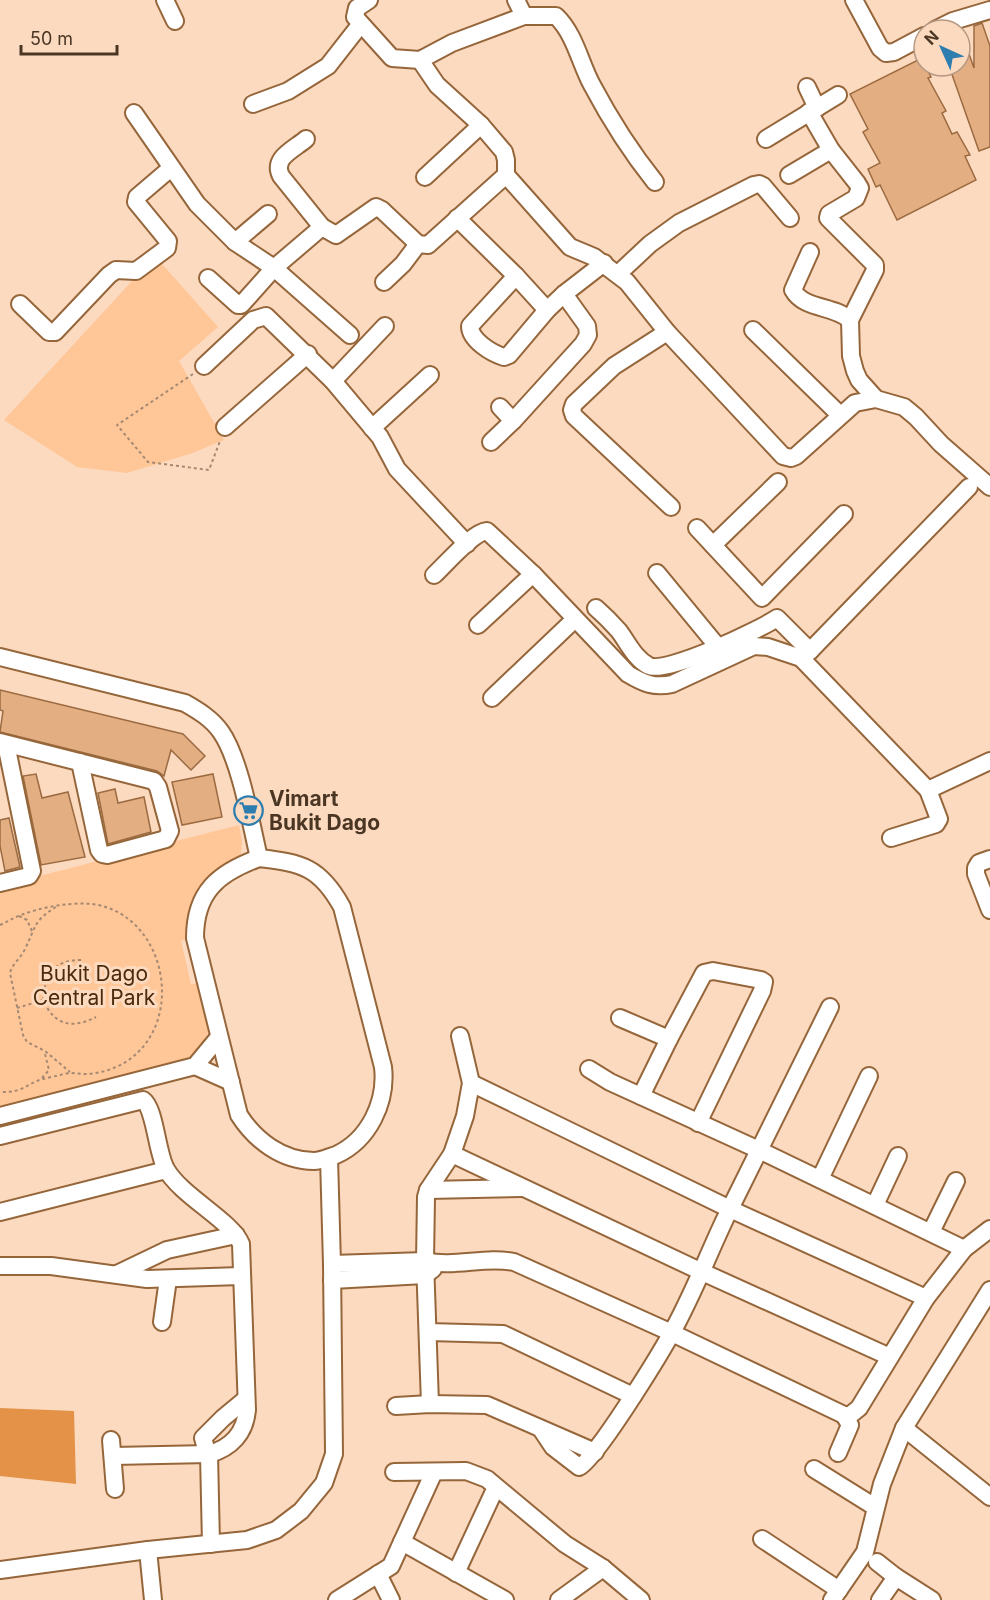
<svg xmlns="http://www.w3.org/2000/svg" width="990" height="1600" viewBox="0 0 990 1600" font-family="Inter,sans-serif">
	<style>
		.green { fill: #ffc697 }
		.forest { fill: #e39247 }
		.building { fill: #e3ae82; stroke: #9c6b41; stroke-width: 1.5 }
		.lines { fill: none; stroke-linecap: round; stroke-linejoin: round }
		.minor-casing { stroke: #96663b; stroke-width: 20 }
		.path { stroke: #a58973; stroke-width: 2; stroke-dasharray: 3 3; stroke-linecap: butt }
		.minor { stroke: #fff; stroke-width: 16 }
		.labels { text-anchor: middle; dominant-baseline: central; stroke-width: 6; stroke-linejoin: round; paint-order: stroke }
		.poi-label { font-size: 21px; font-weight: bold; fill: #4b3624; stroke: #fcdac0; text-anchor: start }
		.park-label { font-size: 21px; fill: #4c2b0c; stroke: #fcdac0 }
	</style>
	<rect width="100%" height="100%" fill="#fcdac0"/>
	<g class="green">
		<polygon points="155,256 218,327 179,361 224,440 190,454 127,473 77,467 4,420"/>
		<polygon points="239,825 242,841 241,854 218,873 190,938 181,941 191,984 199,983 210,1029 198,1051 188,1058 0,1107 0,886"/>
	</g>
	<polygon class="forest" points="0,1408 74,1411 76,1484 0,1476"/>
	<g class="building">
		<polygon points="982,23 990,46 990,147 979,151 949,66 960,66 962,34 974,68 974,26"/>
		<polygon points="922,58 931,77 928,78 946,111 942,113 952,134 957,132 970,155 965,156 976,180 897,220 880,185 876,187 868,169 880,163 863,132 868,129 850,94"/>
		<polygon points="0,690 183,734 205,756 191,770 171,750 164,776 157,771 0,732 3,711 0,710"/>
		<polygon points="36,774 42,798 68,792 85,857 41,865 23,776"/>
		<polygon points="213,774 222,817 182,825 172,782"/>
		<polygon points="115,789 118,803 144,797 151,832 108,844 98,793"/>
		<polygon points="9,818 20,867 5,871 0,846 0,820"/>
	</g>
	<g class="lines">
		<defs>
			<g id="minor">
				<polyline points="165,0 175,21"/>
				<path d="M369,0L357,8L355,17L392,58L420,60L452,43L524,16H556C575,34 580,63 592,85C610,119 631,152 655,182"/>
				<polyline points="516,0 524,16"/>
				<polyline points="854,0 880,48 886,53 894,52 924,36"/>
				<polyline points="935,30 953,21 990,10"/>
				<polyline points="420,60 437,85 481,125 504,152 506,160 506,175 570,247 594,257 627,282 667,332 783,456 791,458 796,456 855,403 876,399 904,407 916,417 941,444 990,487"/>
				<polyline points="807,87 817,108"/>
				<polyline points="253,104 288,91 328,66 360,25"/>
				<polyline points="809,112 831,150 857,183 860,188 856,198 829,214 828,218 875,265 875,270 850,320 851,356 855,371 859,380 876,399"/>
				<polyline points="134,113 197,204 235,242 274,268 350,335"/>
				<path d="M306,139C293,150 272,158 281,176L322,227"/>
				<polyline points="766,139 838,95"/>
				<polyline points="789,175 831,150"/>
				<polyline points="425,177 481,125"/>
				<polyline points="457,218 516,276 547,310"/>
				<polyline points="235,242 268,214"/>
				<path d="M810,252L793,290C804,310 834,305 850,320"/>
				<polyline points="618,274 650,244 679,223 754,185 759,184 763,186 790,218"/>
				<path d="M516,276L470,326C470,340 491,353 504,357L509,355L547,310L564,294L604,263"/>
				<polyline points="208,278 238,305 241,305 274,268 322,227 336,235 376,207 382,210 418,244 428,245 506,175"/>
				<polyline points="384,282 403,264 418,244"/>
				<polyline points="20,304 49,332 55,332 109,275 116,270 136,271 167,248 168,241 136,202 137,197 171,168"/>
				<polyline points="753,330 840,415"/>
				<polyline points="667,332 614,366 574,404 572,410 574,416 671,507"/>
				<polyline points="204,366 253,320 266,316 333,381 380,437 397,469 467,544"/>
				<polyline points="333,381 385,326"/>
				<polyline points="500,407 513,421"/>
				<polyline points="225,427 308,354"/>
				<polyline points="372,428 430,375"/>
				<polyline points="491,442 513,421 583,344 588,335 587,326 564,294"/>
				<polyline points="697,528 762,598 844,514"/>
				<polyline points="713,545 778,482"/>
				<polyline points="657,573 718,647"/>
				<path d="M434,575C446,564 473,532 487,531L533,574L628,674C643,683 654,688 672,684L754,646L768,647L801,658L928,790L939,819L936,824L891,838"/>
				<path d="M596,608C604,615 612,623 619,631C628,643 635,659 649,666C667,674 759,630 777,618L810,651L801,658"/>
				<polyline points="478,625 533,574"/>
				<polyline points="810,651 969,487"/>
				<path d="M0,657L185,703C199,711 212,719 221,732C240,759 251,824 259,858"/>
				<polyline points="492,698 575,619"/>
				<polyline points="0,742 154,781 158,787 170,831 166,839 107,855 102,854 99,850 80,762"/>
				<polyline points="928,790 990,761"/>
				<path d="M259,858C302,863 320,867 342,907L383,1067C387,1102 369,1140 336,1155C329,1157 321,1161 314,1161C282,1161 255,1140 239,1115L195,938C195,892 218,873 259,858Z"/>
				<polyline points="990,859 979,863 976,868 976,874 990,910"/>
				<polyline points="0,883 29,876 32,871 6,744"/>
				<polyline points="620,1018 669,1039"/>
				<polyline points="195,1066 231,1082"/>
				<polyline points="589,1069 610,1082 759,1150 964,1249"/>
				<polyline points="471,1083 730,1209 926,1298"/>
				<polyline points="641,1096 669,1039 704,973 713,971 761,980 764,982 762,991 698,1123"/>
				<polyline points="0,1116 195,1066 219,1037"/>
				<path d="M0,1136L143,1100C155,1108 157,1154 166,1169C181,1196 232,1221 241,1244L247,1410C245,1433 231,1448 209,1454L113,1456"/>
				<polyline points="452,1154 700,1271 890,1357"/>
				<polyline points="820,1179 869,1076"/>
				<polyline points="428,1190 522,1188"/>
				<polyline points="875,1205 898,1156"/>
				<polyline points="0,1212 166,1170"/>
				<polyline points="931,1232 956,1181"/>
				<path d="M332,1264L425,1261C454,1268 485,1256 514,1262L672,1333L844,1415L849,1416L859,1408L926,1298L964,1249L990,1229"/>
				<polyline points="0,1266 51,1266 147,1279 241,1276"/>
				<polyline points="117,1274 167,1250 236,1235"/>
				<polyline points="332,1280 425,1275 433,1269"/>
				<polyline points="162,1322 168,1279"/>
				<polyline points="428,1332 503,1334 633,1396"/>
				<polyline points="430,1404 425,1261 426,1197 428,1190 452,1154 465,1116 471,1083 460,1036"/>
				<polyline points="396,1406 430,1404 487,1405 595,1452"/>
				<polyline points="904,1428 990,1497"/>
				<path d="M541,1429L553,1447L579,1467C594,1462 660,1354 671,1334C692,1297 707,1257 725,1219C760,1148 795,1077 830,1007"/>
				<polyline points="111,1440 115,1489"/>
				<polyline points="207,1452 203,1438 223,1418 246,1399"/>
				<polyline points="838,1453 850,1425 844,1415"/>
				<polyline points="209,1454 211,1544"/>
				<polyline points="814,1469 875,1507"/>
				<polyline points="394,1472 466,1471 487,1479 565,1544 603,1568 641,1600"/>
				<polyline points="762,1539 839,1590"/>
				<polyline points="402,1542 505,1600"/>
				<polyline points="148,1550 153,1600"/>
				<polyline points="877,1562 896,1577"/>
				<polyline points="0,1570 148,1550 247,1540 276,1530 301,1511 324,1483 334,1454 332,1264 329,1158"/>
				<polyline points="456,1573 496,1487"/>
				<polyline points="378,1574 391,1600"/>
				<polyline points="337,1600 391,1566 434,1472"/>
				<polyline points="559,1600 603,1568"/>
				<polyline points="832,1600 865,1552 882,1484 904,1428 990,1290"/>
				<polyline points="880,1600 896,1577 932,1600"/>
			</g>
		</defs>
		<use href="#minor" class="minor-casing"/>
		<g class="path">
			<polyline points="193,374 117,425 148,462 209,470 220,441"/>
			<path d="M56,907C33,921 36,927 25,949C21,958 12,964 10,973L23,1035L27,1042L45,1051L70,1072"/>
			<polyline points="19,916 27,920 32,931"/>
			<path d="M0,925C7,922 13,918 21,915C42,907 69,902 92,904C164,913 187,1017 130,1059C118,1068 102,1073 87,1074C81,1074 75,1073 69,1073C60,1075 51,1077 43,1079C34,1081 27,1087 18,1090C12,1092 6,1092 0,1092"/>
			<path d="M81,960C54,960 45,974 43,1000C55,1026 72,1029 96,1017"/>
			<polyline points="17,1008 43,1000"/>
			<polyline points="42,1078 49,1070 45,1054"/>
		</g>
		<use href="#minor" class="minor"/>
	</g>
	<defs>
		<symbol id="supermarket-ring" viewBox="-11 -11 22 22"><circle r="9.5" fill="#fcdac0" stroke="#2e7daf" stroke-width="1.5"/><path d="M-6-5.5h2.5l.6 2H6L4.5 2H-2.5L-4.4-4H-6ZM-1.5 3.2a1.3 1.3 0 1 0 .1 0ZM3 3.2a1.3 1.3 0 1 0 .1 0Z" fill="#2e7daf"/></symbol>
	</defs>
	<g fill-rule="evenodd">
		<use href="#supermarket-ring" x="232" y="794" width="33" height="33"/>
	</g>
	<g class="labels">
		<g class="poi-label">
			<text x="269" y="798">Vimart<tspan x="269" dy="24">Bukit Dago</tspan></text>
		</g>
		<g class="park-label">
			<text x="94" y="973">Bukit Dago<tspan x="94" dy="24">Central Park</tspan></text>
		</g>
	</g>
	<g transform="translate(942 48) rotate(315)"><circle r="28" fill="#fcdac0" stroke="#b59882" stroke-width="1.5"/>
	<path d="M0-4.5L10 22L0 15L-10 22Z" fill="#2e7daf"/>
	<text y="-9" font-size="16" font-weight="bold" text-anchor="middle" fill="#4b3624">N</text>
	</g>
	<path d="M21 45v9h96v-9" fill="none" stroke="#4b3624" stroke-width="3"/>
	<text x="30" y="45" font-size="18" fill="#4b3624" stroke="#fcdac0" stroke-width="4.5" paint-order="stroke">50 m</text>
</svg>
